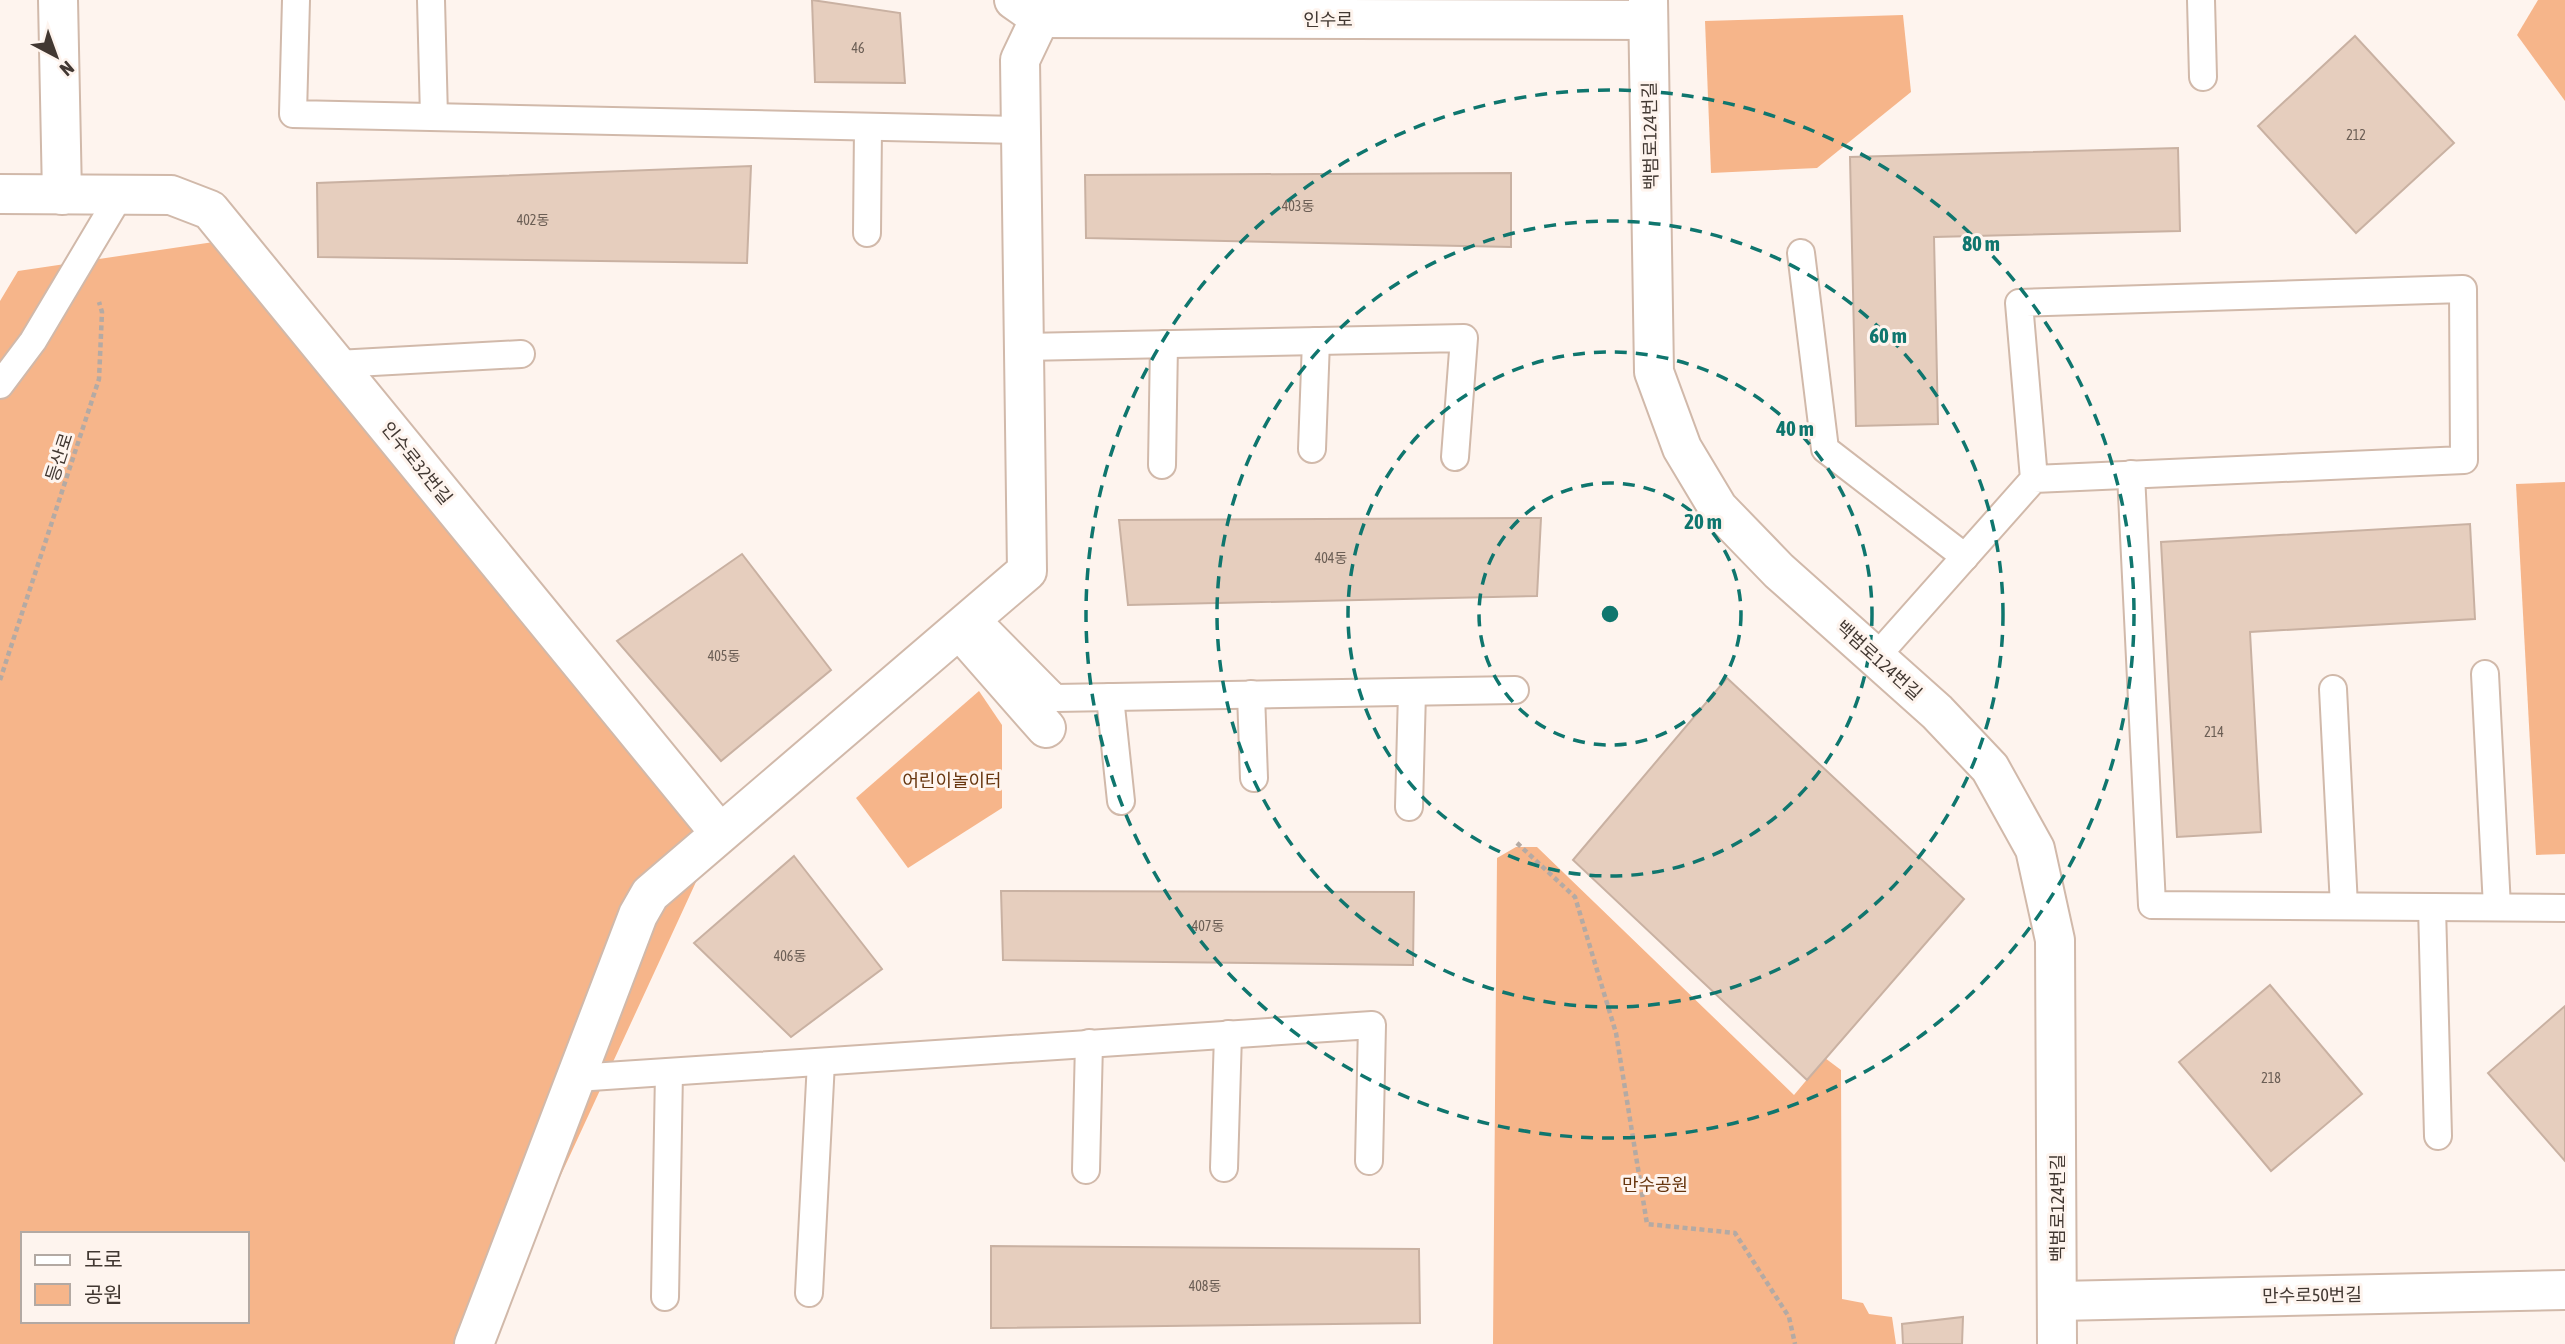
<svg xmlns="http://www.w3.org/2000/svg" width="2565" height="1344" viewBox="0 0 2565 1344" font-family="'Asap Condensed','Noto Sans KR',sans-serif">
	<style>
		.green { fill: #f6b58a; fill-rule: evenodd }
		.building { fill: #e6cebe; stroke: #c9b1a2; stroke-width: 2 }
		.lines { fill: none; stroke-linecap: round; stroke-linejoin: round }
		.service-casing { stroke: #d1b9aa; stroke-width: 30 }
		.pedestrian-casing { stroke: #d1b9aa; stroke-width: 42 }
		.minor-casing { stroke: #d1b9aa; stroke-width: 42 }
		.path { stroke: #b4aaa4; stroke-width: 4.5; stroke-dasharray: 5 3.5; stroke-linecap: butt }
		.service { stroke: #fff; stroke-width: 26 }
		.pedestrian { stroke: #fff; stroke-width: 38 }
		.minor { stroke: #fff; stroke-width: 38 }
		.ring { fill: none; stroke: #0f766e; stroke-width: 3.5; stroke-dasharray: 12 9 }
		.labels { text-anchor: middle; dominant-baseline: central; stroke-width: 6; stroke-linejoin: round; paint-order: stroke }
		.number-label { font-size: 14px; fill: #6b5e55 }
		.street-label { font-size: 18px; fill: #423832; stroke: #fef4ee }
		.park-label { font-size: 18px; fill: #67360f; stroke: #fef4ee }
		.centre { fill: #0f766e; stroke: #fef4ee; stroke-width: 3.5 }
		.ring-label { font-size: 21px; text-anchor: middle; font-weight: bold; fill: #0f766e; stroke: #fef4ee; stroke-width: 6; stroke-linejoin: round; paint-order: stroke }
	</style>
	<rect width="100%" height="100%" fill="#fef4ee"/>
	<g class="green">
		<polygon points="2538,0 2565,0 2565,101 2517,35"/>
		<polygon points="1903,15 1911,92 1817,168 1711,173 1705,21"/>
		<path d="M234,239L719,832L483,1344H0V301L18,271ZM23,1234H247V1321H23Z"/>
		<polygon points="2565,482 2565,854 2536,855 2516,484"/>
		<polygon points="979,691 1002,725 1002,808 908,868 856,798"/>
		<polygon points="1516,847 1537,847 1794,1095 1825,1058 1841,1070 1842,1299 1863,1303 1869,1314 1892,1317 1896,1344 1493,1344 1497,858"/>
	</g>
	<g class="building">
		<polygon points="812,0 900,13 905,83 815,82"/>
		<polygon points="2355,36 2454,143 2356,233 2258,126"/>
		<polygon points="2178,148 2180,231 1934,237 1938,424 1856,426 1850,157"/>
		<polygon points="751,166 747,263 318,257 317,183"/>
		<polygon points="1511,173 1511,247 1086,238 1085,175"/>
		<polygon points="1541,518 1537,596 1128,605 1119,520"/>
		<polygon points="2470,524 2475,619 2250,632 2261,832 2177,837 2161,542"/>
		<polygon points="742,554 831,670 721,761 617,641"/>
		<polygon points="1727,678 1964,899 1807,1080 1573,860"/>
		<polygon points="794,856 882,969 791,1037 694,943"/>
		<polygon points="1001,891 1414,892 1413,965 1003,960"/>
		<polygon points="2270,985 2362,1094 2271,1171 2179,1062"/>
		<polygon points="2565,1006 2565,1161 2488,1073"/>
		<polygon points="991,1246 1419,1249 1420,1323 991,1328"/>
		<polygon points="1963,1317 1962,1344 1903,1344 1902,1324"/>
	</g>
	<g class="lines">
		<defs>
			<g id="service">
				<polyline points="296,0 293,114 1021,130"/>
				<polyline points="431,0 434,117"/>
				<polyline points="2201,0 2203,77"/>
				<polyline points="867,233 868,127"/>
				<polyline points="1801,253 1825,449 1965,557"/>
				<polyline points="1024,347 1464,338 1455,457"/>
				<polyline points="337,364 521,354"/>
				<polyline points="0,385 33,341 120,195"/>
				<polyline points="1312,449 1316,341"/>
				<polyline points="1162,465 1164,344"/>
				<polyline points="2131,474 2152,905 2565,908"/>
				<polyline points="974,616 1055,698 1515,690"/>
				<polyline points="1876,657 2034,479 2464,460 2463,289 2019,303 2034,479"/>
				<polyline points="2485,674 2497,907"/>
				<polyline points="2333,689 2344,906"/>
				<polyline points="1251,694 1254,778"/>
				<polyline points="1110,697 1121,801"/>
				<polyline points="1409,807 1412,692"/>
				<polyline points="2432,907 2438,1136"/>
				<polyline points="576,1078 1372,1025 1369,1161"/>
				<polyline points="1224,1168 1228,1034"/>
				<polyline points="1086,1170 1089,1043"/>
				<polyline points="809,1293 821,1062"/>
				<polyline points="665,1297 669,1072"/>
			</g>
			<polyline id="pedestrian" points="966,637 1046,728"/>
			<g id="minor">
				<polyline points="58,0 62,195"/>
				<polyline points="1014,0 1040,18 1648,20"/>
				<polyline points="1648,0 1654,372 1682,448 1718,508 1779,571 1937,712 1990,768 2035,849 2055,940 2057,1344"/>
				<polyline points="0,194 171,195 210,210 719,832"/>
				<polyline points="2058,1301 2565,1290"/>
				<polyline points="474,1344 638,915 650,894 1027,571 1020,60 1040,18"/>
			</g>
		</defs>
		<use href="#service" class="service-casing"/>
		<use href="#pedestrian" class="pedestrian-casing"/>
		<use href="#minor" class="minor-casing"/>
		<g class="path">
			<polyline points="0,680 99,379 102,312 99,302"/>
			<polyline points="1517,843 1575,897 1616,1033 1647,1224 1735,1233 1789,1317 1795,1344"/>
		</g>
		<use href="#service" class="service"/>
		<use href="#pedestrian" class="pedestrian"/>
		<use href="#minor" class="minor"/>
	</g>
	<g class="ring">
		<circle cx="1610" cy="614" r="131"/>
		<circle cx="1610" cy="614" r="262"/>
		<circle cx="1610" cy="614" r="393"/>
		<circle cx="1610" cy="614" r="524"/>
	</g>
	<g class="labels">
		<g class="number-label">
			<text x="858" y="48">46</text>
			<text x="2356" y="135">212</text>
			<text x="1298" y="206">403동</text>
			<text x="533" y="220">402동</text>
			<text x="1331" y="558">404동</text>
			<text x="724" y="656">405동</text>
			<text x="2214" y="732">214</text>
			<text x="1208" y="926">407동</text>
			<text x="790" y="956">406동</text>
			<text x="2271" y="1078">218</text>
			<text x="1205" y="1286">408동</text>
		</g>
		<g class="street-label">
			<text x="1328" y="19">인수로</text>
			<text transform="translate(1650 136) rotate(-91)">백범로124번길</text>
			<text transform="translate(59 457) rotate(-72)">등산로</text>
			<text transform="translate(417 463) rotate(51)">인수로32번길</text>
			<text transform="translate(1879 660) rotate(42)">백범로124번길</text>
			<text transform="translate(2057 1208) rotate(-90)">백범로124번길</text>
			<text transform="translate(2312 1295) rotate(-1)">만수로50번길</text>
		</g>
		<g class="park-label">
			<text x="952" y="780">어린이놀이터</text>
			<text x="1655" y="1184">만수공원</text>
		</g>
	</g>
	<circle cx="1610" cy="614" r="10" class="centre"/>
	<g class="ring-label">
		<text x="1981" y="251">80 m</text>
		<text x="1888" y="343">60 m</text>
		<text x="1795" y="436">40 m</text>
		<text x="1703" y="529">20 m</text>
	</g>
	<rect x="21" y="1232" width="228" height="91" fill="#fef4ee" stroke="#b3a9a3" stroke-width="2"/>
	<rect x="35" y="1255" width="35" height="10" fill="#ffffff" stroke="#b3a9a3" stroke-width="2"/>
	<text x="84" y="1267" font-size="21" fill="#423832">도로</text>
	<rect x="35" y="1284" width="35" height="21" fill="#f6b58a" stroke="#b3a9a3" stroke-width="2"/>
	<text x="84" y="1302" font-size="21" fill="#423832">공원</text>
	<g transform="translate(56 56) rotate(139)" stroke="#fef4ee" stroke-width="5" paint-order="stroke">
	<path d="M0-5L12 26L0 18L-12 26Z" fill="#423832"/>
	<text y="-10" font-size="19" font-weight="bold" text-anchor="middle" fill="#423832">N</text>
	</g>
</svg>
